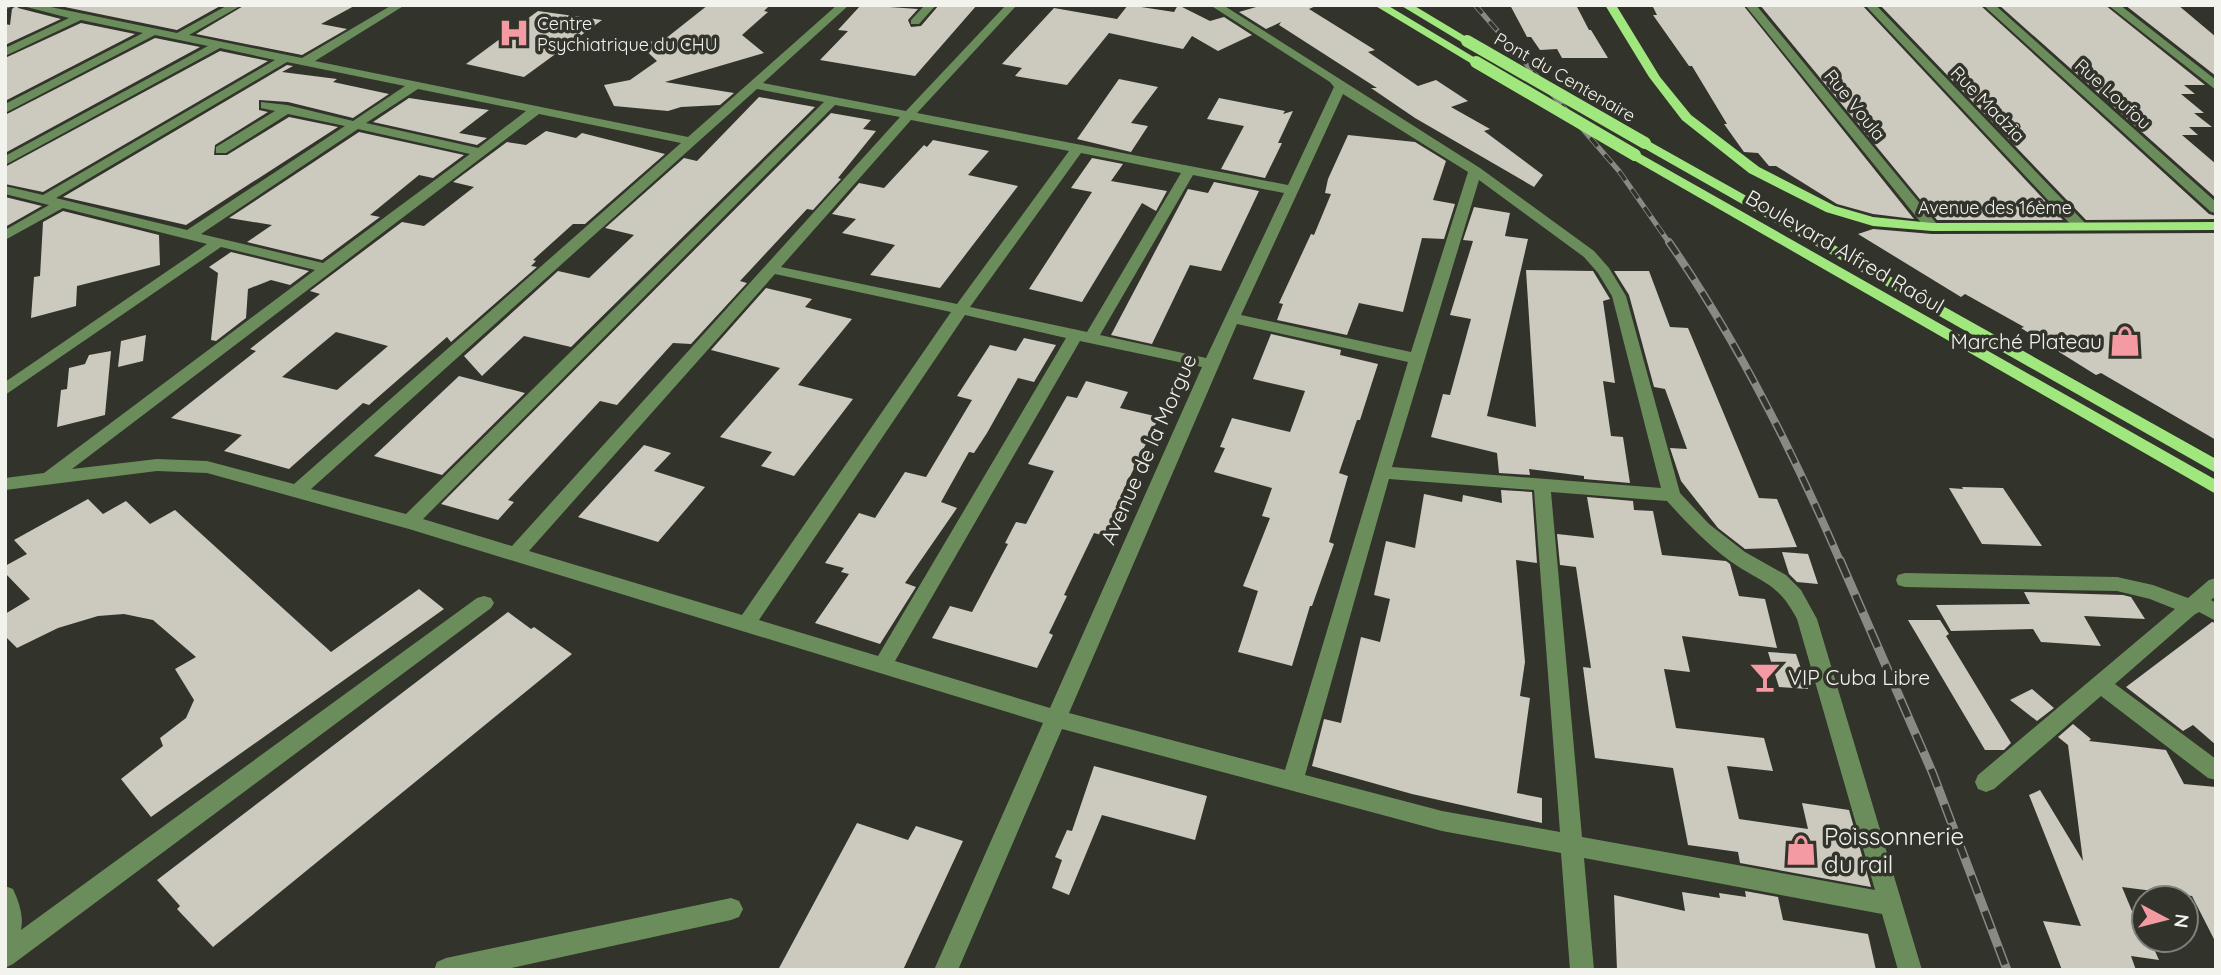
<svg xmlns="http://www.w3.org/2000/svg" width="2221" height="975" viewBox="0 0 2221 975" font-family="Quicksand,sans-serif">
	<style>
		.building { fill: #ccc9be; fill-rule: evenodd }
		.lines { fill: none; stroke-linecap: round; stroke-linejoin: round }
		.minor { fill: #6b8d5b; fill-rule: evenodd }
		.major { fill: #a0e77d; fill-rule: evenodd }
		.rail-far2-casing { stroke: #898a83; stroke-width: 5 }
		.rail-far1-casing { stroke: #898a83; stroke-width: 8 }
		.rail-casing { stroke: #898a83; stroke-width: 9 }
		.rail-far2 { stroke: #32332b; stroke-width: 3.5; stroke-dasharray: 11; stroke-linecap: butt }
		.rail-far1 { stroke: #32332b; stroke-width: 5; stroke-dasharray: 15; stroke-linecap: butt }
		.rail { stroke: #32332b; stroke-width: 6; stroke-dasharray: 19; stroke-linecap: butt }
		.major-bridge { stroke: #a0e77d; stroke-width: 12 }
		.labels { text-anchor: middle; dominant-baseline: central; stroke-width: 7; stroke-linejoin: round; paint-order: stroke }
		.far-poi-label { font-size: 18px; fill: #f2f3ed; stroke: #32332b; text-anchor: start }
		.far-street-label { font-size: 18px; fill: #f2f3ed; stroke: #32332b }
		.street-label { font-size: 21px; fill: #f2f3ed; stroke: #32332b }
		.poi-label { font-size: 21px; fill: #f2f3ed; stroke: #32332b; text-anchor: end }
		.near-poi-label { font-size: 24px; fill: #f2f3ed; stroke: #32332b; text-anchor: start }
	</style>
	<rect width="100%" height="100%" fill="#32332b"/>
	<g class="building">
		<polygon points="17,5 18,8 61,19 5,45 5,24 10,25 12,9"/>
		<polygon points="55,5 222,5 177,30"/>
		<polygon points="245,5 356,5 321,24 347,29 302,55 196,34"/>
		<polygon points="708,5 770,5 764,11 768,12 742,35 764,53 665,82 734,93 720,105 681,107 668,111 614,106 604,85 630,80 657,61 639,44 665,39"/>
		<polygon points="861,5 918,9 908,20 911,27 921,26 939,5 977,5 915,76 820,60 848,31 838,30"/>
		<polygon points="1128,5 1174,12 1178,5 1210,21 1224,17 1252,35 1218,51 1192,36 1183,49 1109,33 1067,85 1015,76 1022,68 1002,64 1054,8 1117,19"/>
		<polygon points="1263,5 1318,5 1309,9 1375,50 1368,52 1418,86 1436,80 1468,101 1451,107 1490,129 1484,131 1543,175 1534,187 1415,118 1371,88 1377,88 1279,25 1281,22 1266,29 1239,12"/>
		<polygon points="1510,5 1576,5 1589,30 1591,30 1608,58 1562,58 1557,49 1540,50 1531,37 1527,37"/>
		<polygon points="1652,5 1743,5 1914,219 1873,214 1837,204 1776,166 1769,166 1758,153 1744,152 1724,124 1727,124 1692,66 1689,66 1653,15 1657,15"/>
		<polygon points="1760,5 1862,5 2063,220 1937,220"/>
		<polygon points="1880,5 1980,5 2209,214 2216,216 2216,219 2086,220"/>
		<polygon points="1999,5 2105,5 2205,85 2184,85 2195,94 2181,94 2204,113 2194,113 2212,127 2189,127 2198,135 2182,135 2216,164 2216,198"/>
		<polygon points="2125,5 2178,5 2216,37 2216,76"/>
		<polygon points="538,11 602,20 524,77 466,64"/>
		<polygon points="81,23 135,34 5,101 5,58"/>
		<polygon points="155,38 200,47 5,153 5,115"/>
		<polygon points="220,51 268,61 43,192 5,184 5,167"/>
		<polygon points="287,65 293,66 282,72 337,79 333,82 389,94 353,118 288,102 259,100 259,110 268,112 215,145 214,155 227,155 289,117 338,127 186,225 63,197"/>
		<polygon points="1119,79 1158,87 1131,123 1148,126 1131,152 1077,139"/>
		<polygon points="759,97 815,107 571,347 524,336 482,376 464,356 558,271 589,278 634,235 605,228 684,158 697,161"/>
		<polygon points="409,98 489,110 459,133 487,138 477,145 373,122"/>
		<polygon points="1219,98 1285,111 1283,114 1293,111 1278,143 1282,143 1265,178 1221,169 1244,126 1207,119"/>
		<polygon points="831,113 871,120 863,129 876,131 838,178 841,179 813,210 807,209 740,281 747,283 691,344 673,343 617,405 600,401 508,500 514,502 498,520 441,504"/>
		<path d="M546,131L576,138L582,133L665,154L585,224H573L533,260L536,261L531,266L537,267L451,342L447,337L369,405L363,403L289,469L224,451L242,435L171,418L256,351L250,349L320,294L310,291L402,222L424,226L474,187L453,182L507,142L526,145ZM336,332L388,346L337,390L282,377Z"/>
		<polygon points="359,132 464,155 433,178 419,175 370,215 380,217 322,260 247,242 272,225 229,218"/>
		<polygon points="1348,135 1415,142 1446,161 1433,200 1455,204 1444,239 1422,238 1403,312 1359,303 1347,335 1277,320 1283,304 1279,303 1311,234 1314,235 1331,194 1325,193 1328,179"/>
		<polygon points="933,140 989,151 968,175 1018,186 940,288 870,275 895,245 842,233 856,219 832,214 859,183 884,188 924,145 927,147"/>
		<polygon points="1092,158 1123,164 1111,181 1167,191 1156,211 1142,203 1082,302 1029,289 1092,192 1071,188"/>
		<polygon points="1214,182 1259,191 1221,271 1190,265 1152,344 1111,335 1188,189 1208,193"/>
		<polygon points="5,197 42,206 5,227"/>
		<polygon points="1474,207 1510,213 1505,236 1528,239 1487,416 1536,427 1526,270 1593,271 1610,299 1603,301 1615,383 1603,381 1611,436 1623,437 1630,483 1584,479 1584,476 1529,469 1530,475 1499,473 1497,453 1431,437 1443,394 1450,395 1471,319 1450,315 1473,241 1463,240"/>
		<polygon points="63,211 159,235 160,265 77,286 76,306 31,318 34,277 40,276 43,222"/>
		<polygon points="1873,229 1932,234 2216,233 2216,440 2101,373 2096,375 2021,328 2024,327 1965,294 1961,297 1858,234"/>
		<polygon points="231,252 309,271 290,285 271,280 248,289 246,318 216,341 211,340 218,273 209,267"/>
		<polygon points="1614,271 1649,271 1670,327 1688,328 1759,498 1777,499 1797,547 1745,549 1718,528 1681,481 1670,448 1687,449 1665,389 1654,387 1629,295"/>
		<polygon points="766,288 812,299 805,307 852,319 798,385 853,399 794,476 761,466 772,452 720,437 780,368 711,350"/>
		<polygon points="1271,334 1341,350 1340,355 1378,364 1360,420 1357,420 1339,473 1348,476 1329,542 1334,544 1312,606 1310,606 1292,666 1238,652 1258,591 1243,586 1270,518 1262,516 1272,488 1214,472 1225,448 1220,447 1232,418 1290,432 1305,391 1253,379"/>
		<polygon points="146,335 143,361 118,367 121,341"/>
		<polygon points="1024,338 1056,345 1034,382 1018,378 987,433 974,453 969,452 941,502 957,508 905,583 916,587 880,644 815,623 849,574 841,572 844,568 825,563 859,513 875,518 905,472 926,477 972,400 957,396 990,345 1016,351"/>
		<polygon points="111,351 105,415 57,427 61,390 67,389 69,368 85,364 89,355"/>
		<polygon points="459,376 525,393 442,475 374,456"/>
		<polygon points="1086,381 1128,392 1120,408 1159,417 1120,497 1126,499 1109,537 1094,533 1064,595 1067,596 1049,633 1053,635 1037,668 932,638 950,606 972,612 1008,544 1005,543 1016,522 1026,524 1054,471 1028,464 1067,396 1077,398"/>
		<polygon points="644,445 671,453 654,471 705,487 658,542 578,517"/>
		<polygon points="1962,487 2003,488 2042,546 1982,544 1949,488 1963,489"/>
		<polygon points="1501,490 1532,492 1537,563 1516,560 1525,662 1520,696 1530,698 1517,793 1542,798 1542,823 1412,794 1312,766 1324,719 1341,723 1361,637 1380,642 1390,599 1374,595 1386,541 1415,548 1424,494 1462,502 1463,495 1502,503"/>
		<polygon points="1587,497 1633,501 1634,510 1653,511 1662,555 1726,561 1730,564 1739,596 1765,599 1777,648 1682,636 1690,672 1664,669 1676,728 1764,738 1773,771 1727,766 1739,819 1808,829 1802,803 1849,810 1871,887 1740,863 1738,852 1688,845 1673,768 1595,758 1583,667 1591,668 1576,567 1560,565 1557,534 1594,538"/>
		<polygon points="88,499 103,514 126,501 150,524 175,510 331,652 419,589 444,609 151,817 121,779 163,746 160,738 186,718 194,700 175,669 196,657 153,620 124,614 98,616 58,628 17,648 5,636 5,614 30,599 5,573 5,566 27,554 14,540"/>
		<polygon points="1782,552 1808,554 1818,584 1797,582 1789,574"/>
		<polygon points="2024,592 2123,595 2131,597 2145,619 2084,616 2101,646 2041,642 2033,629 1951,631 1936,605 2030,604"/>
		<polygon points="508,612 531,629 534,627 572,654 213,947 177,909 180,906 157,880"/>
		<polygon points="1908,620 1940,620 1949,634 1946,636 2011,743 2004,750 1985,750"/>
		<polygon points="2212,622 2216,623 2216,745 2193,725 2183,731 2126,687"/>
		<polygon points="1768,652 1796,654 1808,689 1779,687"/>
		<polygon points="2032,689 2054,708 2037,721 2010,700"/>
		<polygon points="2073,724 2091,739 2089,741 2166,750 2184,784 2216,787 2216,943 2192,896 2122,887 2144,940 2150,940 2159,960 2131,956 2136,970 2062,970 2043,921 2081,926 2029,795 2040,790 2083,861 2068,745 2058,737"/>
		<polygon points="1094,766 1207,796 1195,840 1102,815 1069,895 1052,888 1062,860 1055,857 1067,830 1072,831"/>
		<polygon points="857,823 908,840 916,826 963,841 903,970 778,970"/>
		<polygon points="1745,891 1778,897 1783,920 1868,934 1876,970 1617,970 1614,895 1685,911 1682,892 1720,898 1719,893 1746,897"/>
	</g>
	<g class="lines">
		<g class="minor">
			<polygon points="5,5 14,5 5,10"/>
			<path d="M19,5H41L177,33L228,5H242L189,35L302,58L392,5H405L315,61L688,137L837,5H849L763,83L906,111L1006,5H1017L917,113L1288,185L1334,87L1330,82L1210,5H1223L1480,168L1594,251L1609,268L1626,296L1680,493L1709,524L1745,552L1786,575L1801,590L1817,619L1922,970H1898L1882,914L1584,858L1594,970H1570L1561,853L1442,831L1062,729L958,970H934L1043,723L409,529L207,473L157,471L5,490V478L44,473L315,270L221,247L5,395V382L207,244L63,208L5,240V230L49,205L5,194V186L43,195L275,60L220,48L5,165V156L208,46L155,35L5,113V104L143,33L81,20L5,56V48L69,18ZM287,62L405,86L353,121L287,105L261,102V108L275,111L216,147V153H226L288,114L345,126L187,230L56,198ZM418,89L526,111L478,148L366,123ZM757,89L824,102L406,514L311,489ZM1343,94L1468,172L1411,352L1241,315ZM835,105L900,117L512,546L423,519ZM539,114L681,143L294,484L207,461L157,459L72,469ZM911,120L1069,151L957,304L781,267ZM358,129L470,154L323,263L201,234ZM1081,153L1181,173L1087,332L970,307ZM1193,175L1284,193L1206,358L1100,335ZM1479,180L1584,257L1598,273L1612,296L1661,488L1392,467ZM775,274L951,312L742,615L529,551ZM965,315L1066,338L878,656L759,620ZM1237,324L1408,362L1285,770L1069,713ZM1080,341L1202,367L1050,708L895,661ZM1389,479L1534,490L1560,832L1442,811L1305,775ZM1551,492L1667,501C1687,523 1706,543 1730,561C1761,583 1777,581 1797,619L1875,890L1582,837Z"/>
			<polygon points="925,5 936,5 919,24 911,24 911,20"/>
			<polygon points="1745,5 1756,5 1937,224 1937,230 1927,230"/>
			<polygon points="1865,5 1876,5 2086,224 2086,230 2076,230"/>
			<polygon points="1983,5 1995,5 2216,202 2216,213 2211,212"/>
			<polygon points="2108,5 2120,5 2216,80 2216,90"/>
			<polygon points="1905,573 2117,577 2153,585 2188,598 2209,580 2216,578 2216,596 2211,600 2216,603 2216,621 2199,612 2194,615 2115,684 2216,759 2216,780 2208,778 2101,696 1994,789 1986,792 1978,789 1975,782 1978,775 2175,609 2150,599 2117,591 1905,587 1898,585 1896,580 1898,575"/>
			<path d="M484,596L491,598L494,603L491,608L13,964L5,968V886L13,889C19,902 24,916 21,930L477,598Z"/>
			<polygon points="731,898 739,901 743,909 739,917 731,920 502,970 434,970 437,962 446,958"/>
		</g>
		<g class="major">
			<polygon points="1374,5 1387,5 1482,62 1472,64"/>
			<polygon points="1400,5 1413,5 1473,41 1463,43"/>
			<polygon points="1605,5 1616,5 1660,77 1691,115 1759,167 1835,206 1873,217 1932,223 2216,222 2216,230 1932,231 1873,226 1826,212 1749,173 1682,120 1649,77"/>
			<polygon points="1645,139 2216,459 2216,473 1640,146 1640,140"/>
			<polygon points="1635,151 2216,480 2216,494 1630,158 1630,152"/>
		</g>
		<defs>
			<polyline id="rail-far2" points="1475,5 1619,171 1670,244"/>
			<path id="rail-far1" d="M1669,242C1737,340 1793,452 1840,561"/>
			<polyline id="rail" points="1840,560 1933,774 2007,970"/>
		</defs>
		<use href="#rail-far2" class="rail-far2-casing"/>
		<use href="#rail-far1" class="rail-far1-casing"/>
		<use href="#rail" class="rail-casing"/>
		<use href="#rail-far2" class="rail-far2"/>
		<use href="#rail-far1" class="rail-far1"/>
		<use href="#rail" class="rail"/>
		<g class="major-bridge">
			<polyline points="1467,41 1645,143"/>
			<polyline points="1476,62 1635,155"/>
		</g>
	</g>
	<defs>
		<symbol id="hospital-bare" viewBox="-9 -9 18 18"><path d="M-5-5h3v3.5h4V-5h3V5h-3V1.5h-4V5h-3Z" fill="#f49aa2" stroke="#32332b" stroke-width="2.5" paint-order="stroke"/></symbol>
		<symbol id="shop-bare" viewBox="-9 -9 18 18"><path d="M-5-2.5h2.3a2.7 3.5 0 0 1 5.4 0H5L5.5 6h-11ZM-1.5-2.5h3a1.5 2.3 0 0 0-3 0Z" fill="#f49aa2" stroke="#32332b" stroke-width="2.5" paint-order="stroke"/></symbol>
		<symbol id="bar-bare" viewBox="-9 -9 18 18"><path d="M-6-5H6L.8 .8V4.5H3.5V6h-7V4.5H-.8V.8Z" fill="#f49aa2" stroke="#32332b" stroke-width="2.5" paint-order="stroke"/></symbol>
	</defs>
	<g fill-rule="evenodd">
		<use href="#hospital-bare" x="492" y="11" width="44" height="44"/>
		<use href="#shop-bare" x="2103" y="319" width="44" height="44"/>
		<use href="#bar-bare" x="1743" y="655" width="44" height="44"/>
		<use href="#shop-bare" x="1779" y="828" width="44" height="44"/>
	</g>
	<g class="labels">
		<g class="far-poi-label">
			<text x="537" y="23">Centre<tspan x="537" dy="21">Psychiatrique du CHU</tspan></text>
		</g>
		<g class="far-street-label">
			<text transform="translate(1565 77) rotate(30)">Pont du Centenaire</text>
			<text transform="translate(2113 94) rotate(42)">Rue Loufou</text>
			<text transform="translate(1988 104) rotate(46)">Rue Madzia</text>
			<text transform="translate(1855 105) rotate(51)">Rue Voula</text>
			<text x="1995" y="207">Avenue des 16ème</text>
		</g>
		<g class="street-label">
			<text transform="translate(1845 251) rotate(30)">Boulevard Alfred Raôul</text>
			<text transform="translate(1148 449) rotate(-66)">Avenue de la Morgue</text>
		</g>
		<g class="poi-label">
			<text x="2102" y="341">Marché Plateau</text>
			<text x="1788" y="677" text-anchor="start">VIP Cuba Libre</text>
		</g>
		<g class="near-poi-label">
			<text x="1824" y="836">Poissonnerie<tspan x="1824" dy="28">du rail</tspan></text>
		</g>
	</g>
	<rect width="2221" height="975" fill="none" stroke="#f2f3ed" stroke-width="14"/>
	<g transform="translate(2165 919) rotate(97)"><circle r="33" fill="#32332b" stroke="#7f8079" stroke-width="2"/>
	<path d="M0-5L12 26L0 18L-12 26Z" fill="#f49aa2"/>
	<text y="-10" font-size="19" font-weight="bold" text-anchor="middle" fill="#f2f3ed">N</text>
	</g>
</svg>
